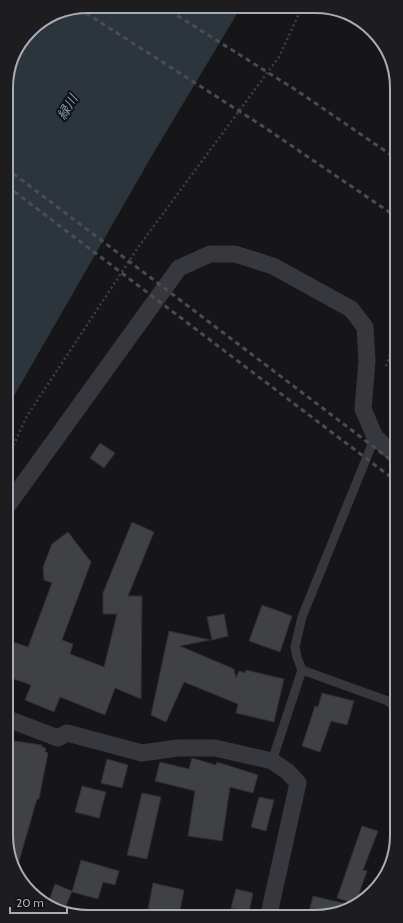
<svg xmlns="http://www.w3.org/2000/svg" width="403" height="923" viewBox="0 0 403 923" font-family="Cabin,'Noto Sans JP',sans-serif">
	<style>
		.water { fill: #2c353c }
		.building { fill: #404145; stroke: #303034 }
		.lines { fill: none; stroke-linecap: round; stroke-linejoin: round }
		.path { stroke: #3d3f44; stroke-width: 2.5; stroke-dasharray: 2 3; stroke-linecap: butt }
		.service { stroke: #37383d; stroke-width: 9 }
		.minor { stroke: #37383d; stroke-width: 17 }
		.rail { stroke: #4a4c52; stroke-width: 3; stroke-dasharray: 5 4; stroke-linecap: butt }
		.labels { text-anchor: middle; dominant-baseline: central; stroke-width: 4; stroke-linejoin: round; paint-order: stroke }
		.water-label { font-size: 13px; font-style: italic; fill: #7f9bb3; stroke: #111113 }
		.rim { fill: none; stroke: #a8adb8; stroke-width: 2 }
	</style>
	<rect width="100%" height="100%" fill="#161618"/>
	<polygon class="water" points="88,6 241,7 154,152 7,408 6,83 14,52 34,27 57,12"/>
	<g class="building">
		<polygon points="100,443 115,453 104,468 90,458"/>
		<polygon points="132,522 154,532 128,596 142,596 141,699 115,688 105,715 60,697 54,712 25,700 31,685 8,677 8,640 28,647 52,583 44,580 43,567 52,544 68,532 91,562 62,640 73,644 70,654 104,667 117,614 103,614 103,593"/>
		<polygon points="262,605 292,616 280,652 249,641"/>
		<polygon points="224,614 228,636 212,640 207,617"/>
		<polygon points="169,631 210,640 180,646 234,669 236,678 239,671 245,673 246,670 284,679 274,722 236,713 238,704 184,682 166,722 151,715"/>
		<polygon points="322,693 354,701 347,725 331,721 320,752 302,746 315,706 318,707"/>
		<polygon points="8,740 42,745 42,747 46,748 45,752 48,753 39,799 37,799 17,868 9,856"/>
		<polygon points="192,758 216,765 217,762 258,775 253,793 230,787 222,841 188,836 195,791 155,781 160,762 189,769"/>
		<polygon points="107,759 128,765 122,788 101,783"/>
		<polygon points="82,786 106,792 99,818 75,812"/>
		<polygon points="142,793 161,797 147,859 127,855"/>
		<polygon points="259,797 274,800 266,831 251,827"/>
		<polygon points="362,826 378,831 363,870 367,871 356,902 353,903 337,898"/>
		<polygon points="81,860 119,871 115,885 103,882 98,899 72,892"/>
		<polygon points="153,883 184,890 179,915 147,915"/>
		<polygon points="55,884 72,891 66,906 49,900"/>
		<polygon points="236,889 253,893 249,912 231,908"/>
		<polygon points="313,896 351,905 336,914 320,914 309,912"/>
	</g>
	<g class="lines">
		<g class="path">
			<polyline points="386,366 395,339"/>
			<polyline points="7,459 27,416 139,246 279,57 302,7"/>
		</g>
		<g class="service">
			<polyline points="302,670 388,701 396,708"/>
			<polyline points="272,761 302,670 297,657 295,647 302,617 375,437"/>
		</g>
		<g class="minor">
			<polyline points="8,505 179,268 210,254 235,254 273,266 351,309 365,327 367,361 363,409 375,437 395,455"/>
			<polyline points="8,719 58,738 67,733 142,753 178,748 215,748 272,761 288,772 298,783 269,914"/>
		</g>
		<g class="rail">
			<polyline points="162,6 299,92 394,157"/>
			<polyline points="78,8 264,127 395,216"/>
			<polyline points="6,168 395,463"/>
			<polyline points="7,186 396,481"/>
		</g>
	</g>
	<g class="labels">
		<g class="water-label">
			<text transform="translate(67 107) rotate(-59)">緑川</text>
		</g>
	</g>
	<path d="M0 0H403V923H0ZM88 13H315A75 75 0 0 1 390 88V835A75 75 0 0 1 315 910H88A75 75 0 0 1 13 835V88A75 75 0 0 1 88 13Z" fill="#1d1d20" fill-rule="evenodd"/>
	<path class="rim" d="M88 13H315A75 75 0 0 1 390 88V835A75 75 0 0 1 315 910H88A75 75 0 0 1 13 835V88A75 75 0 0 1 88 13Z"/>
	<path d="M10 907v6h57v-6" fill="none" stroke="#a8adb8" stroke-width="2"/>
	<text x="16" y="907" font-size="12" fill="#a8adb8" stroke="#111113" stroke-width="3" paint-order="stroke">20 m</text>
</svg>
